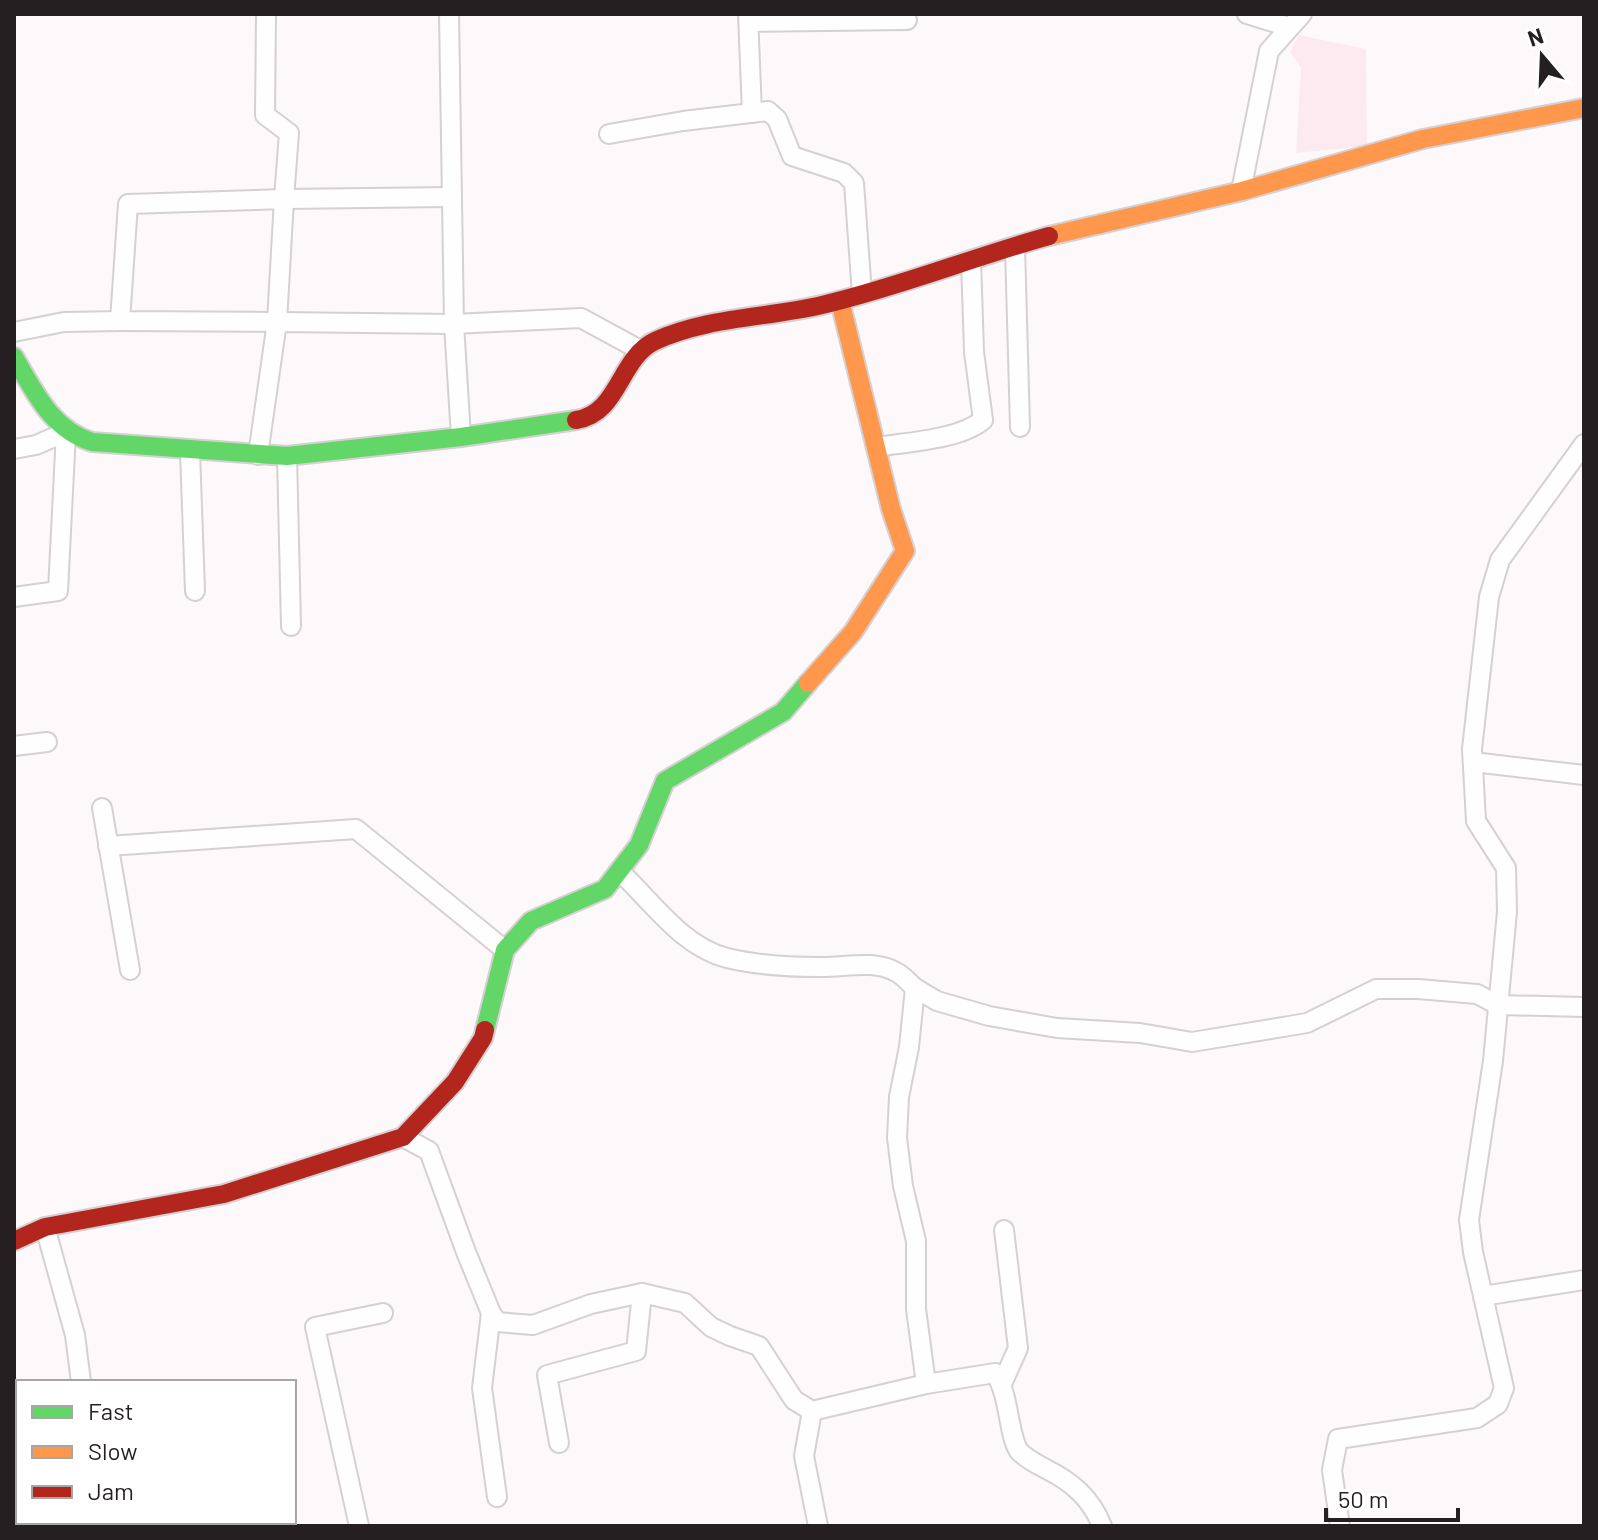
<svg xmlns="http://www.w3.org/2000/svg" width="1598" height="1540" viewBox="0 0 1598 1540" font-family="Barlow,sans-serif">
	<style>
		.green { fill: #fceaf0 }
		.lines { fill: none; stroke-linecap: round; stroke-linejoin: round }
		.street-casing { stroke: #d5d0d1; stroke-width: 22 }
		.fast-casing { stroke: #d5d0d1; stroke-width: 22 }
		.slow-casing { stroke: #d5d0d1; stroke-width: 22 }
		.jam-casing { stroke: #d5d0d1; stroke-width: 22 }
		.street { stroke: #fffefe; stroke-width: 18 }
		.fast { stroke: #63d668; stroke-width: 18 }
		.slow { stroke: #ff974d; stroke-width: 18 }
		.jam { stroke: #b3261e; stroke-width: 18 }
	</style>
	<rect width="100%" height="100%" fill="#fdf9fa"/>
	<polygon class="green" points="1299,35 1366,49 1367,146 1296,153 1301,68 1290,52"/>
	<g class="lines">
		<defs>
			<g id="street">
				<polyline points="266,14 265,115 289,133 284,199 452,197"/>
				<polyline points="449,14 454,324 461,437"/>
				<polyline points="748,14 752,113"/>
				<polyline points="1247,14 1289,27"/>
				<polyline points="749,22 907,20"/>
				<polyline points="609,134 683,121 768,111 777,119 792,156 844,173 854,183 862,294"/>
				<polyline points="1241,191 1269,51 1302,14"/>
				<polygon points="284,199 277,322 120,321 128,204"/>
				<polyline points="1015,247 1020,427"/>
				<polyline points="14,332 64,322 120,321"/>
				<path d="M876,447C907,442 959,440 983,420L974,352L971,260"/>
				<polyline points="14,449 36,445 66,432 58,591 14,597"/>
				<polyline points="190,451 195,591"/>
				<polyline points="258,455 277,322 454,324 581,318 640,350"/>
				<polyline points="287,456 291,626"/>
				<polyline points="14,746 47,742"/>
				<polyline points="1473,762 1584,775"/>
				<polyline points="102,808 130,970"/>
				<polyline points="108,846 356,829 505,950"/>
				<path d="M619,871C652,901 681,946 727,958C756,965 789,967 818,967C844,968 873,959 896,972C903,975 909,983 915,988L909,1047L899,1097L897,1138L903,1186L916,1241V1309L926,1384"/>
				<polyline points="915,988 937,1001 989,1016 1057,1028 1140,1033 1192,1042 1307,1023 1376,989 1418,989 1477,994 1498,1005 1584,1007"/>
				<path d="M403,1137L429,1151L466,1252L491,1313L497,1322L533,1325L591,1304L642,1293L685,1303L711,1327L730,1336L759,1346L794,1400L812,1411L926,1384L995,1373C1010,1396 1008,1435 1019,1451C1026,1459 1037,1464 1046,1469C1072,1482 1091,1498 1102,1526"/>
				<polyline points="45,1227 75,1335 81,1382"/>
				<polyline points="1483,1296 1584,1280"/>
				<polyline points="491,1313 482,1388 497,1497"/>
				<polyline points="1002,1384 1018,1348 1004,1230"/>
				<polyline points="812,1411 804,1456 818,1526"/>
				<polyline points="559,1443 547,1375 636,1351 642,1293"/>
				<polyline points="98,1522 98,1526"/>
				<polyline points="359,1526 315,1327 383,1313"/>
				<polyline points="1340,1526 1332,1470 1338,1439 1477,1418 1498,1404 1504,1388 1473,1252 1469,1220 1493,1061 1507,912 1506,868 1476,821 1472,749 1489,597 1500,560 1584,444"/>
			</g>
			<g id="fast">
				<path d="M14,357C35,392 51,429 92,442L287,456L461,437L576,420"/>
				<polyline points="485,1030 505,950 531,921 605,889 639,845 665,781 783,712 808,683"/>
			</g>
			<g id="slow">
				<polyline points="1049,236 1242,191 1423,139 1584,108"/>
				<polyline points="808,683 853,632 905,551 891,509 840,301"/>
			</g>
			<g id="jam">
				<path d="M576,420C619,414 619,358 655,341C707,317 767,318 822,305C899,287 973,257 1049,236"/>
				<polyline points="14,1241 45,1227 224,1194 403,1137 455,1082 483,1038 485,1030"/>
			</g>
		</defs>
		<use href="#street" class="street-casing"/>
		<use href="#fast" class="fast-casing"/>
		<use href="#slow" class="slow-casing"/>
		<use href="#jam" class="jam-casing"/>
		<use href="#street" class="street"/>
		<use href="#fast" class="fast"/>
		<use href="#slow" class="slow"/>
		<use href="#jam" class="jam"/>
	</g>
	<rect width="1598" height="1540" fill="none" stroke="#261f22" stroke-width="32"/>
	<rect x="16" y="1380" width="280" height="144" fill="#ffffff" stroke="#a8a5a7" stroke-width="2"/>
	<rect x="32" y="1406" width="40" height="12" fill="#63d668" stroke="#a8a5a7" stroke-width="2"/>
	<text x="88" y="1420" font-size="24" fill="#261f22">Fast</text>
	<rect x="32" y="1446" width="40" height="12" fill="#ff974d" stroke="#a8a5a7" stroke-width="2"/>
	<text x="88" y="1460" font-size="24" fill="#261f22">Slow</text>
	<rect x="32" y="1486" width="40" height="12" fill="#b3261e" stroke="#a8a5a7" stroke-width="2"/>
	<text x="88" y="1500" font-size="24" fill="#261f22">Jam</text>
	<g transform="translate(1542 56) rotate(341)" stroke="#ffffff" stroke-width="6" paint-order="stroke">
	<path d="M0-6L14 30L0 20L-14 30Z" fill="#261f22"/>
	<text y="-12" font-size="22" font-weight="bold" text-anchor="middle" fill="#261f22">N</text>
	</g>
	<path d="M1326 1508v12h132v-12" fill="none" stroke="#261f22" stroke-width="4"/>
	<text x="1338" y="1508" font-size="24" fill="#261f22" stroke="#ffffff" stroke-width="6" paint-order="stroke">50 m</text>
</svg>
